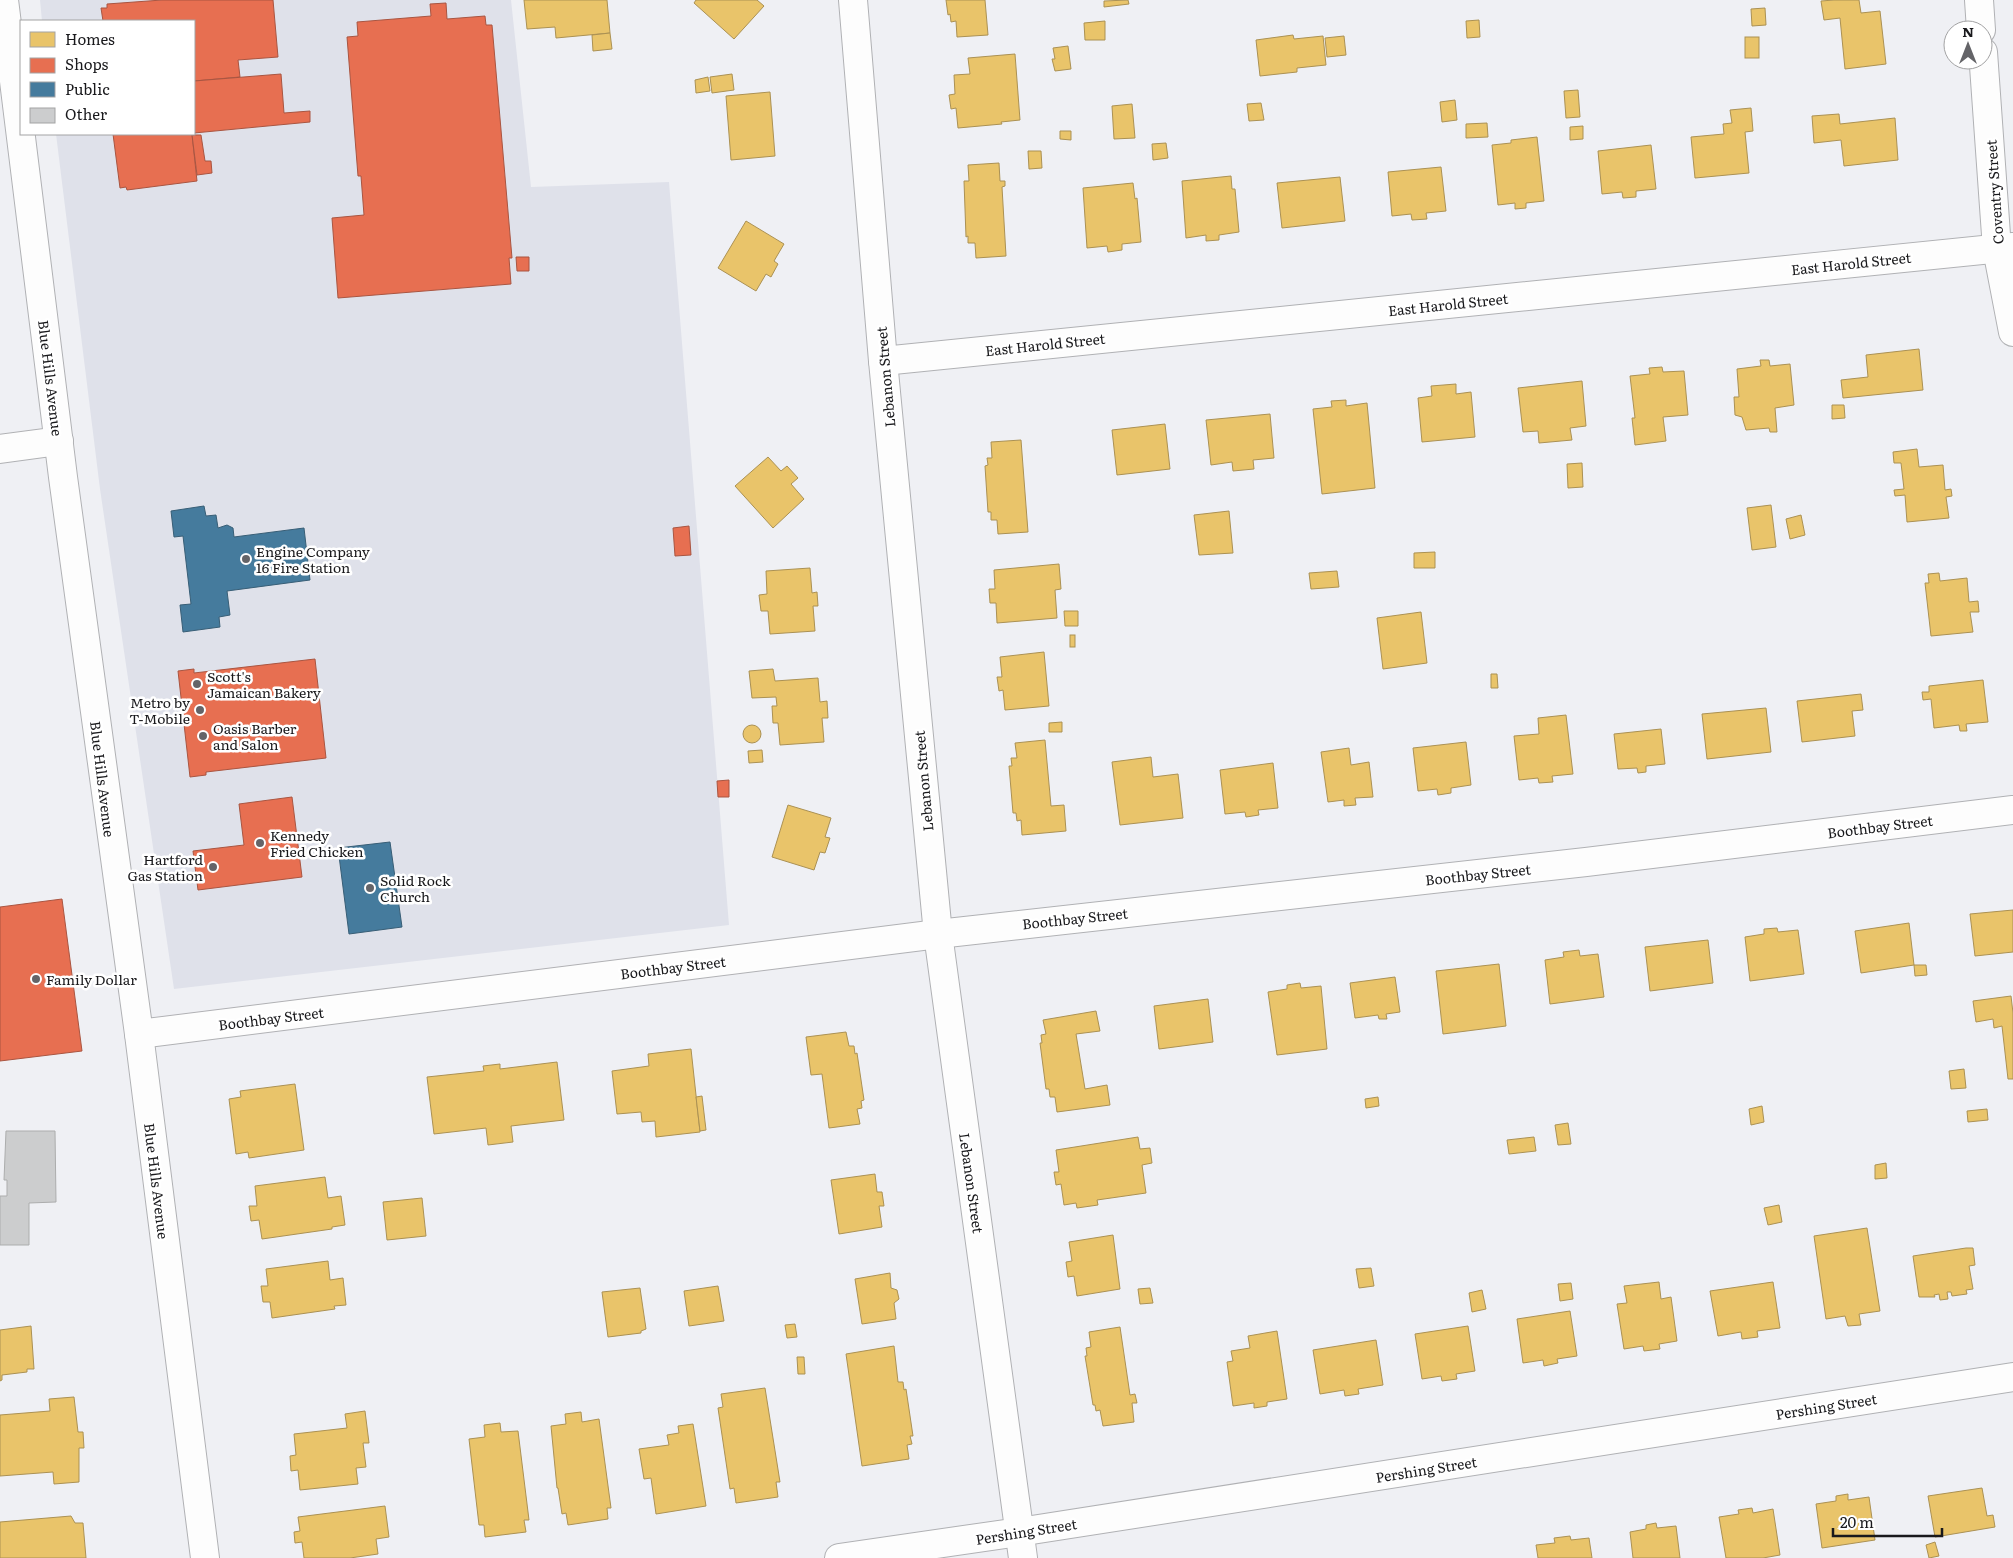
<svg xmlns="http://www.w3.org/2000/svg" width="2013" height="1558" viewBox="0 0 2013 1558" font-family="Literata,serif">
	<style>
		.built { fill: #dfe1ea }
		.homes { fill: #e9c46a; stroke: #ab9153 }
		.shops { fill: #e76f51; stroke: #a95541 }
		.public { fill: #457b9d; stroke: #385e76 }
		.building { fill: #cccdce; stroke: #acadad }
		.lines { fill: none; stroke-linecap: round; stroke-linejoin: round }
		.street-casing { stroke: #b0b1b4; stroke-width: 30 }
		.secondary-casing { stroke: #b0b1b4; stroke-width: 30 }
		.street { stroke: #fdfdfd; stroke-width: 28 }
		.secondary { stroke: #fdfdfd; stroke-width: 28 }
		.poi-dot { fill: #646468; stroke: #fff; stroke-width: 2 }
		.labels { text-anchor: middle; dominant-baseline: central; stroke-width: 5; stroke-linejoin: round; paint-order: stroke }
		.street-label { font-size: 14px; fill: #19191c; stroke: #fff }
		.poi-label { font-size: 14px; fill: #19191c; stroke: #fff; text-anchor: start }
	</style>
	<rect width="100%" height="100%" fill="#eff0f4"/>
	<polygon class="built" points="40,0 511,0 531,187 669,182 729,925 174,989 100,489 56,134 194,134 194,21 42,21"/>
	<g class="homes">
		<polygon points="524,0 607,0 610,33 556,38 555,27 527,29"/>
		<polygon points="696,0 757,0 764,6 734,39 694,3"/>
		<polygon points="946,0 985,0 988,35 957,37 956,21 951,22 950,14 948,15"/>
		<polygon points="1128,0 1129,4 1104,7 1104,1"/>
		<polygon points="1834,0 1859,0 1861,13 1880,11 1886,64 1845,69 1840,18 1824,20 1821,1"/>
		<polygon points="1765,8 1766,25 1752,26 1751,9"/>
		<polygon points="1479,20 1480,37 1467,38 1466,21"/>
		<polygon points="1105,21 1105,40 1085,40 1084,23"/>
		<polygon points="610,33 612,49 593,51 592,35"/>
		<polygon points="1293,35 1294,39 1323,36 1326,65 1297,68 1297,72 1260,76 1256,40"/>
		<polygon points="1344,36 1346,55 1327,57 1325,38"/>
		<rect x="1745" y="37" width="14" height="21"/>
		<polygon points="1068,46 1071,69 1055,71 1052,59 1055,59 1053,48"/>
		<polygon points="1015,54 1020,120 1001,122 1002,124 958,128 956,108 951,109 949,95 955,94 954,75 970,74 968,58"/>
		<polygon points="732,74 734,90 712,93 710,77"/>
		<polygon points="708,77 710,91 696,93 695,80"/>
		<polygon points="1578,90 1580,117 1566,118 1564,91"/>
		<polygon points="770,92 775,156 731,160 726,96"/>
		<polygon points="1455,100 1457,120 1442,122 1440,102"/>
		<polygon points="1261,103 1264,120 1249,121 1247,104"/>
		<polygon points="1132,104 1135,138 1114,139 1112,106"/>
		<polygon points="1751,108 1753,131 1745,132 1749,173 1695,178 1691,137 1724,134 1723,124 1732,123 1730,110"/>
		<polygon points="1839,114 1840,124 1895,118 1898,160 1844,166 1841,140 1814,143 1812,116"/>
		<polygon points="1487,123 1488,137 1466,138 1466,124"/>
		<polygon points="1583,126 1583,139 1570,140 1570,127"/>
		<polygon points="1060,131 1071,131 1071,140 1060,139"/>
		<polygon points="1537,137 1544,201 1526,203 1526,208 1515,209 1515,203 1498,205 1492,145 1511,143 1511,140"/>
		<polygon points="1166,143 1168,158 1153,160 1152,144"/>
		<polygon points="1651,145 1656,189 1636,191 1636,197 1623,198 1622,192 1602,194 1598,151"/>
		<polygon points="1028,151 1041,151 1042,168 1029,169"/>
		<polygon points="999,163 1000,181 1005,181 1005,186 1002,187 1006,256 976,258 975,243 968,243 968,236 966,237 964,181 969,181 968,165"/>
		<polygon points="1441,167 1446,211 1426,213 1427,219 1412,220 1411,214 1392,216 1388,172"/>
		<polygon points="1231,176 1232,189 1235,189 1239,232 1219,235 1219,240 1206,241 1206,235 1186,238 1182,181"/>
		<polygon points="1340,177 1345,221 1282,228 1277,183"/>
		<polygon points="1133,183 1135,199 1137,198 1141,242 1122,244 1122,250 1108,252 1107,246 1087,248 1083,188"/>
		<polygon points="746,221 784,244 774,261 778,264 771,277 766,274 756,291 718,268"/>
		<polygon points="1919,349 1923,390 1843,398 1841,380 1868,377 1866,355"/>
		<polygon points="1760,360 1769,360 1770,366 1790,364 1794,405 1775,408 1777,432 1770,432 1769,428 1746,430 1742,417 1735,415 1734,397 1739,397 1737,369 1761,366"/>
		<polygon points="1662,367 1663,372 1684,371 1688,415 1663,417 1666,441 1635,445 1632,418 1635,418 1630,376 1650,374 1649,368"/>
		<polygon points="1582,381 1586,426 1570,428 1572,440 1539,443 1538,431 1523,432 1518,388"/>
		<polygon points="1456,384 1456,394 1471,392 1475,437 1422,442 1418,398 1432,396 1431,386"/>
		<polygon points="1346,400 1346,406 1367,403 1375,488 1322,494 1313,409 1332,407 1331,401"/>
		<polygon points="1832,405 1844,405 1845,418 1832,419"/>
		<polygon points="1270,414 1274,458 1253,460 1254,469 1233,471 1232,462 1211,465 1206,420"/>
		<polygon points="1165,424 1170,469 1117,475 1112,430"/>
		<polygon points="1021,440 1028,532 998,534 997,520 991,520 991,512 988,512 985,466 988,465 987,458 992,458 991,442"/>
		<polygon points="1917,449 1919,467 1943,465 1945,490 1951,489 1952,496 1946,497 1949,518 1907,522 1905,495 1895,496 1894,490 1904,489 1901,463 1894,463 1893,452"/>
		<polygon points="768,457 781,471 787,466 798,478 791,484 804,499 773,528 735,486"/>
		<polygon points="1582,463 1583,487 1568,488 1567,464"/>
		<polygon points="1771,505 1776,547 1752,550 1747,508"/>
		<polygon points="1229,511 1233,553 1199,555 1194,515"/>
		<polygon points="1801,515 1805,535 1790,539 1786,519"/>
		<polygon points="1435,552 1435,568 1414,568 1414,553"/>
		<polygon points="1059,564 1061,589 1055,590 1057,618 997,623 996,603 990,603 989,589 995,589 994,570"/>
		<polygon points="810,568 812,593 817,592 818,606 813,606 815,631 770,634 768,611 761,611 759,595 767,594 766,571"/>
		<polygon points="1337,571 1339,587 1311,589 1309,573"/>
		<polygon points="1939,573 1940,581 1967,578 1969,602 1978,601 1979,612 1970,612 1973,632 1931,636 1925,583 1929,583 1928,574"/>
		<polygon points="1064,611 1078,611 1078,626 1065,626"/>
		<polygon points="1421,612 1427,663 1383,669 1377,618"/>
		<rect x="1070" y="635" width="5" height="12"/>
		<polygon points="1044,652 1049,706 1005,710 1003,690 999,691 997,677 1002,677 1000,657"/>
		<polygon points="773,669 775,681 818,678 820,702 827,701 828,718 822,718 824,742 780,745 778,723 773,723 772,706 777,706 776,697 752,698 749,671"/>
		<polygon points="1491,674 1497,674 1498,688 1491,688"/>
		<polygon points="1983,680 1988,722 1966,724 1967,731 1960,731 1959,725 1934,728 1931,699 1923,700 1922,692 1929,692 1929,686"/>
		<polygon points="1861,694 1863,710 1852,711 1855,736 1802,742 1797,701"/>
		<polygon points="1766,708 1771,752 1707,759 1702,714"/>
		<polygon points="1566,715 1573,774 1552,776 1553,782 1539,783 1538,778 1519,780 1514,736 1539,734 1538,718"/>
		<polygon points="1062,722 1062,732 1049,732 1049,723"/>
		<circle cx="752" cy="734" r="9"/>
		<polygon points="1661,729 1665,764 1646,766 1646,772 1638,773 1637,768 1618,769 1614,734"/>
		<polygon points="1045,740 1051,806 1064,805 1066,831 1022,835 1021,820 1017,821 1016,813 1013,813 1009,766 1012,766 1011,758 1017,758 1015,743"/>
		<polygon points="1466,742 1471,785 1451,788 1451,793 1438,795 1437,789 1418,791 1413,748"/>
		<polygon points="1349,748 1351,765 1369,762 1373,797 1355,798 1356,805 1344,806 1344,800 1328,802 1321,752"/>
		<polygon points="762,750 763,762 749,763 748,751"/>
		<polygon points="1151,757 1153,777 1178,774 1183,818 1120,825 1112,762"/>
		<polygon points="1273,763 1278,808 1258,810 1259,815 1246,817 1245,812 1225,814 1220,770"/>
		<polygon points="788,805 831,818 825,837 830,838 825,853 820,852 814,870 772,857"/>
		<polygon points="2013,910 2013,952 1975,956 1970,914"/>
		<polygon points="1909,923 1914,965 1861,973 1855,931"/>
		<polygon points="1777,928 1778,932 1798,930 1804,974 1750,981 1745,937 1764,934 1764,929"/>
		<polygon points="1708,940 1713,983 1650,991 1645,947"/>
		<polygon points="1579,950 1580,956 1598,954 1604,997 1550,1004 1545,960 1564,957 1563,952"/>
		<polygon points="1499,964 1506,1026 1443,1034 1436,971"/>
		<polygon points="1914,965 1926,965 1927,975 1915,976"/>
		<polygon points="1395,977 1400,1012 1386,1014 1387,1019 1379,1019 1378,1015 1355,1018 1350,983"/>
		<polygon points="1300,983 1301,988 1321,986 1327,1049 1277,1055 1268,992 1287,989 1287,985"/>
		<polygon points="2011,996 2013,1013 2013,1079 2008,1079 2002,1026 1994,1028 1993,1019 1976,1022 1973,1001"/>
		<polygon points="1208,999 1213,1042 1159,1049 1154,1006"/>
		<polygon points="1096,1011 1100,1031 1076,1034 1085,1089 1107,1085 1110,1105 1057,1112 1055,1097 1050,1097 1049,1089 1046,1089 1040,1043 1042,1043 1041,1035 1046,1034 1043,1020"/>
		<polygon points="846,1032 849,1046 854,1046 855,1054 857,1053 864,1100 861,1101 862,1108 857,1109 860,1124 829,1128 822,1074 811,1075 806,1037"/>
		<polygon points="691,1049 700,1132 656,1137 655,1121 642,1122 641,1112 617,1114 612,1071 649,1066 648,1054"/>
		<polygon points="557,1062 564,1120 511,1126 513,1142 488,1145 486,1128 434,1134 427,1077 484,1071 483,1066 500,1064 500,1069"/>
		<polygon points="1964,1069 1966,1088 1951,1089 1949,1071"/>
		<polygon points="295,1084 304,1150 249,1158 248,1152 236,1154 229,1099 241,1097 240,1091"/>
		<polygon points="702,1096 706,1130 700,1131 696,1097"/>
		<polygon points="1378,1097 1379,1106 1366,1108 1365,1099"/>
		<polygon points="1762,1106 1764,1122 1751,1125 1749,1109"/>
		<polygon points="1987,1109 1988,1120 1968,1122 1967,1111"/>
		<polygon points="1568,1123 1571,1144 1558,1145 1555,1125"/>
		<polygon points="1138,1137 1140,1149 1150,1148 1152,1163 1142,1165 1146,1193 1097,1200 1098,1205 1077,1208 1076,1203 1064,1205 1061,1184 1056,1185 1054,1172 1059,1172 1056,1150"/>
		<polygon points="1534,1137 1536,1151 1509,1154 1507,1140"/>
		<polygon points="1886,1163 1887,1178 1875,1179 1875,1165"/>
		<polygon points="875,1174 877,1192 882,1192 884,1206 879,1206 882,1227 839,1234 831,1180"/>
		<polygon points="325,1177 328,1198 341,1196 345,1225 332,1227 332,1229 262,1239 259,1220 251,1221 249,1206 257,1206 255,1186"/>
		<polygon points="422,1198 426,1236 387,1240 383,1202"/>
		<polygon points="1779,1205 1782,1222 1768,1225 1764,1208"/>
		<polygon points="1867,1228 1880,1311 1859,1314 1861,1325 1848,1326 1845,1316 1826,1319 1814,1236"/>
		<polygon points="1113,1235 1120,1289 1077,1296 1074,1276 1068,1277 1066,1262 1072,1261 1069,1242"/>
		<polygon points="1966,1248 1973,1248 1975,1265 1969,1266 1973,1289 1966,1290 1967,1294 1952,1296 1951,1292 1947,1292 1948,1299 1940,1300 1939,1294 1934,1295 1935,1297 1919,1297 1913,1256"/>
		<polygon points="328,1261 330,1280 343,1278 346,1305 334,1306 335,1309 272,1318 270,1302 263,1302 261,1286 268,1286 266,1269"/>
		<polygon points="1371,1268 1374,1286 1359,1288 1356,1269"/>
		<polygon points="890,1273 891,1288 897,1290 899,1299 894,1303 896,1319 862,1324 855,1279"/>
		<polygon points="1659,1282 1661,1299 1671,1297 1677,1341 1659,1344 1660,1349 1644,1351 1643,1346 1624,1349 1617,1304 1627,1303 1624,1286"/>
		<polygon points="1773,1282 1780,1328 1757,1331 1758,1337 1742,1339 1741,1332 1718,1336 1710,1291"/>
		<polygon points="1571,1283 1573,1299 1560,1301 1558,1284"/>
		<polygon points="718,1286 724,1321 689,1326 684,1291"/>
		<polygon points="640,1288 646,1329 641,1331 641,1333 608,1337 602,1292"/>
		<polygon points="1150,1288 1153,1303 1140,1304 1138,1289"/>
		<polygon points="1482,1290 1486,1309 1472,1312 1469,1293"/>
		<polygon points="1570,1311 1577,1356 1557,1359 1558,1363 1544,1366 1543,1360 1523,1363 1517,1319"/>
		<polygon points="795,1324 797,1337 787,1338 785,1325"/>
		<polygon points="31,1326 34,1369 27,1369 27,1372 2,1375 2,1380 0,1381 0,1330"/>
		<polygon points="1468,1326 1475,1371 1456,1374 1457,1379 1442,1381 1441,1376 1422,1379 1415,1334"/>
		<polygon points="1120,1327 1130,1395 1135,1394 1137,1403 1132,1403 1134,1422 1103,1426 1100,1410 1096,1411 1095,1405 1093,1405 1085,1356 1087,1356 1086,1348 1091,1347 1089,1332"/>
		<polygon points="1277,1331 1287,1399 1267,1402 1267,1406 1254,1408 1254,1403 1233,1406 1227,1362 1233,1361 1231,1351 1250,1348 1248,1336"/>
		<polygon points="1376,1340 1383,1385 1358,1389 1359,1394 1345,1396 1344,1390 1320,1394 1313,1350"/>
		<polygon points="894,1346 898,1382 903,1382 904,1390 906,1389 913,1436 910,1436 912,1444 907,1445 909,1459 862,1466 846,1354"/>
		<polygon points="797,1357 804,1357 805,1374 798,1374"/>
		<polygon points="765,1388 780,1482 776,1482 778,1497 736,1503 734,1488 730,1489 718,1408 723,1407 721,1394"/>
		<polygon points="74,1397 78,1432 83,1432 84,1448 79,1448 79,1482 54,1484 53,1472 0,1476 0,1415 50,1411 49,1399"/>
		<polygon points="365,1411 369,1443 363,1443 366,1467 356,1468 358,1484 300,1490 298,1470 291,1471 290,1456 296,1455 294,1434 347,1428 345,1414"/>
		<polygon points="581,1412 582,1422 599,1419 611,1508 607,1508 608,1519 568,1525 566,1513 562,1514 558,1488 557,1488 551,1426 566,1424 565,1414"/>
		<polygon points="500,1423 501,1432 518,1431 529,1520 524,1520 526,1532 485,1537 484,1525 479,1525 469,1439 485,1437 484,1425"/>
		<polygon points="693,1424 706,1506 656,1514 651,1478 644,1479 639,1449 669,1445 667,1435 679,1433 678,1426"/>
		<polygon points="1982,1488 1987,1516 1993,1515 1995,1527 1935,1537 1928,1496"/>
		<polygon points="1848,1494 1848,1500 1869,1497 1875,1540 1822,1548 1816,1504 1836,1501 1836,1496"/>
		<polygon points="385,1506 389,1537 376,1539 378,1554 350,1558 304,1558 302,1542 295,1543 294,1532 300,1531 298,1517"/>
		<polygon points="1752,1508 1753,1513 1773,1509 1780,1555 1763,1558 1726,1558 1719,1517 1739,1514 1738,1510"/>
		<polygon points="71,1516 75,1523 83,1523 86,1558 0,1558 0,1522"/>
		<polygon points="1656,1523 1657,1528 1676,1526 1680,1558 1633,1558 1630,1532 1646,1529 1646,1525"/>
		<polygon points="1570,1536 1571,1540 1589,1538 1592,1558 1538,1558 1536,1545 1555,1543 1554,1538"/>
		<polygon points="1935,1542 1939,1556 1929,1558 1926,1545"/>
	</g>
	<g class="shops">
		<polygon points="162,0 273,0 278,57 238,60 240,77 194,81 194,21 103,21 101,8 107,8 107,4"/>
		<polygon points="446,3 447,19 485,16 486,25 492,25 512,258 509,258 511,284 338,298 332,218 364,215 361,176 358,176 347,37 358,36 357,22 431,16 430,4"/>
		<polygon points="281,74 284,113 310,111 310,122 194,133 194,81"/>
		<polygon points="113,134 192,134 197,181 127,190 126,187 120,188"/>
		<polygon points="192,135 201,135 205,161 211,161 212,173 197,175"/>
		<polygon points="516,257 529,257 529,271 517,271"/>
		<polygon points="689,526 691,555 675,556 673,528"/>
		<polygon points="315,659 326,758 206,772 206,775 190,777 178,671 194,669 194,673"/>
		<polygon points="729,780 729,797 718,797 717,781"/>
		<polygon points="292,797 302,877 198,890 193,851 244,845 239,804"/>
		<polygon points="62,899 82,1051 0,1061 0,907"/>
	</g>
	<g class="public">
		<polygon points="204,506 206,516 216,515 218,528 227,525 233,528 234,537 304,528 310,580 227,591 230,615 219,617 220,627 183,632 180,605 191,604 183,536 174,537 171,511"/>
		<polygon points="390,842 402,927 349,934 338,848"/>
	</g>
	<polygon class="building" points="6,1131 55,1131 56,1202 29,1203 29,1245 0,1245 0,1196 7,1196 7,1180 4,1180"/>
	<g class="lines">
		<defs>
			<g id="street">
				<polyline points="853,0 883,361 938,934 1023,1558"/>
				<polyline points="883,361 2013,247"/>
				<polyline points="0,449 59,441"/>
				<polyline points="139,1034 938,934 1586,862 2013,810"/>
				<polyline points="839,1558 1019,1532 2013,1377"/>
			</g>
			<g id="secondary">
				<polyline points="4,0 63,477 139,1034 205,1558"/>
				<polyline points="1979,0 1981,30"/>
				<polyline points="1983,52 1997,249 2013,332"/>
			</g>
		</defs>
		<use href="#street" class="street-casing"/>
		<use href="#secondary" class="secondary-casing"/>
		<use href="#street" class="street"/>
		<use href="#secondary" class="secondary"/>
	</g>
	<g class="poi-dot">
		<circle cx="246" cy="559" r="5"/>
		<circle cx="197" cy="684" r="5"/>
		<circle cx="200" cy="710" r="5"/>
		<circle cx="203" cy="736" r="5"/>
		<circle cx="260" cy="843" r="5"/>
		<circle cx="213" cy="867" r="5"/>
		<circle cx="370" cy="888" r="5"/>
		<circle cx="36" cy="979" r="5"/>
	</g>
	<g class="labels">
		<g class="street-label">
			<text transform="translate(1994 192) rotate(-94)">Coventry Street</text>
			<text transform="translate(1851 263) rotate(-6)">East Harold Street</text>
			<text transform="translate(1448 304) rotate(-6)">East Harold Street</text>
			<text transform="translate(1045 344) rotate(-6)">East Harold Street</text>
			<text transform="translate(885 377) rotate(-95)">Lebanon Street</text>
			<text transform="translate(51 378) rotate(83)">Blue Hills Avenue</text>
			<text transform="translate(103 779) rotate(83)">Blue Hills Avenue</text>
			<text transform="translate(923 781) rotate(-95)">Lebanon Street</text>
			<text transform="translate(1880 826) rotate(-7)">Boothbay Street</text>
			<text transform="translate(1478 874) rotate(-6)">Boothbay Street</text>
			<text transform="translate(1075 918) rotate(-6)">Boothbay Street</text>
			<text transform="translate(673 967) rotate(-7)">Boothbay Street</text>
			<text transform="translate(271 1018) rotate(-7)">Boothbay Street</text>
			<text transform="translate(157 1181) rotate(83)">Blue Hills Avenue</text>
			<text transform="translate(972 1183) rotate(82)">Lebanon Street</text>
			<text transform="translate(1826 1406) rotate(-9)">Pershing Street</text>
			<text transform="translate(1426 1469) rotate(-9)">Pershing Street</text>
			<text transform="translate(1026 1531) rotate(-9)">Pershing Street</text>
		</g>
		<g class="poi-label">
			<text x="256" y="551">Engine Company<tspan x="256" dy="16">16 Fire Station</tspan></text>
			<text x="207" y="676">Scott's<tspan x="207" dy="16">Jamaican Bakery</tspan></text>
			<text x="190" y="702" text-anchor="end">Metro by<tspan x="190" dy="16">T-Mobile</tspan></text>
			<text x="213" y="728">Oasis Barber<tspan x="213" dy="16">and Salon</tspan></text>
			<text x="270" y="835">Kennedy<tspan x="270" dy="16">Fried Chicken</tspan></text>
			<text x="203" y="859" text-anchor="end">Hartford<tspan x="203" dy="16">Gas Station</tspan></text>
			<text x="380" y="880">Solid Rock<tspan x="380" dy="16">Church</tspan></text>
			<text x="46" y="979">Family Dollar</text>
		</g>
	</g>
	<rect x="20" y="20" width="175" height="115" fill="#ffffff" stroke="#a3a3a4"/>
	<rect x="30" y="32" width="25" height="15" fill="#e9c46a" stroke="#a3a3a4"/>
	<text x="65" y="45" font-size="15" fill="#19191c">Homes</text>
	<rect x="30" y="58" width="25" height="15" fill="#e76f51" stroke="#a3a3a4"/>
	<text x="65" y="70" font-size="15" fill="#19191c">Shops</text>
	<rect x="30" y="82" width="25" height="15" fill="#457b9d" stroke="#a3a3a4"/>
	<text x="65" y="95" font-size="15" fill="#19191c">Public</text>
	<rect x="30" y="108" width="25" height="15" fill="#cccdce" stroke="#a3a3a4"/>
	<text x="65" y="120" font-size="15" fill="#19191c">Other</text>
	<g transform="translate(1968 45)"><circle r="24" fill="#ffffff" stroke="#a3a3a4"/>
	<path d="M0-4L9 19L0 12L-9 19Z" fill="#646468"/>
	<text y="-8" font-size="14" font-weight="bold" text-anchor="middle" fill="#19191c">N</text>
	</g>
	<path d="M1833 1528v8h109v-8" fill="none" stroke="#19191c" stroke-width="2.5"/>
	<text x="1840" y="1528" font-size="15" fill="#19191c" stroke="#ffffff" stroke-width="4" paint-order="stroke">20 m</text>
</svg>
